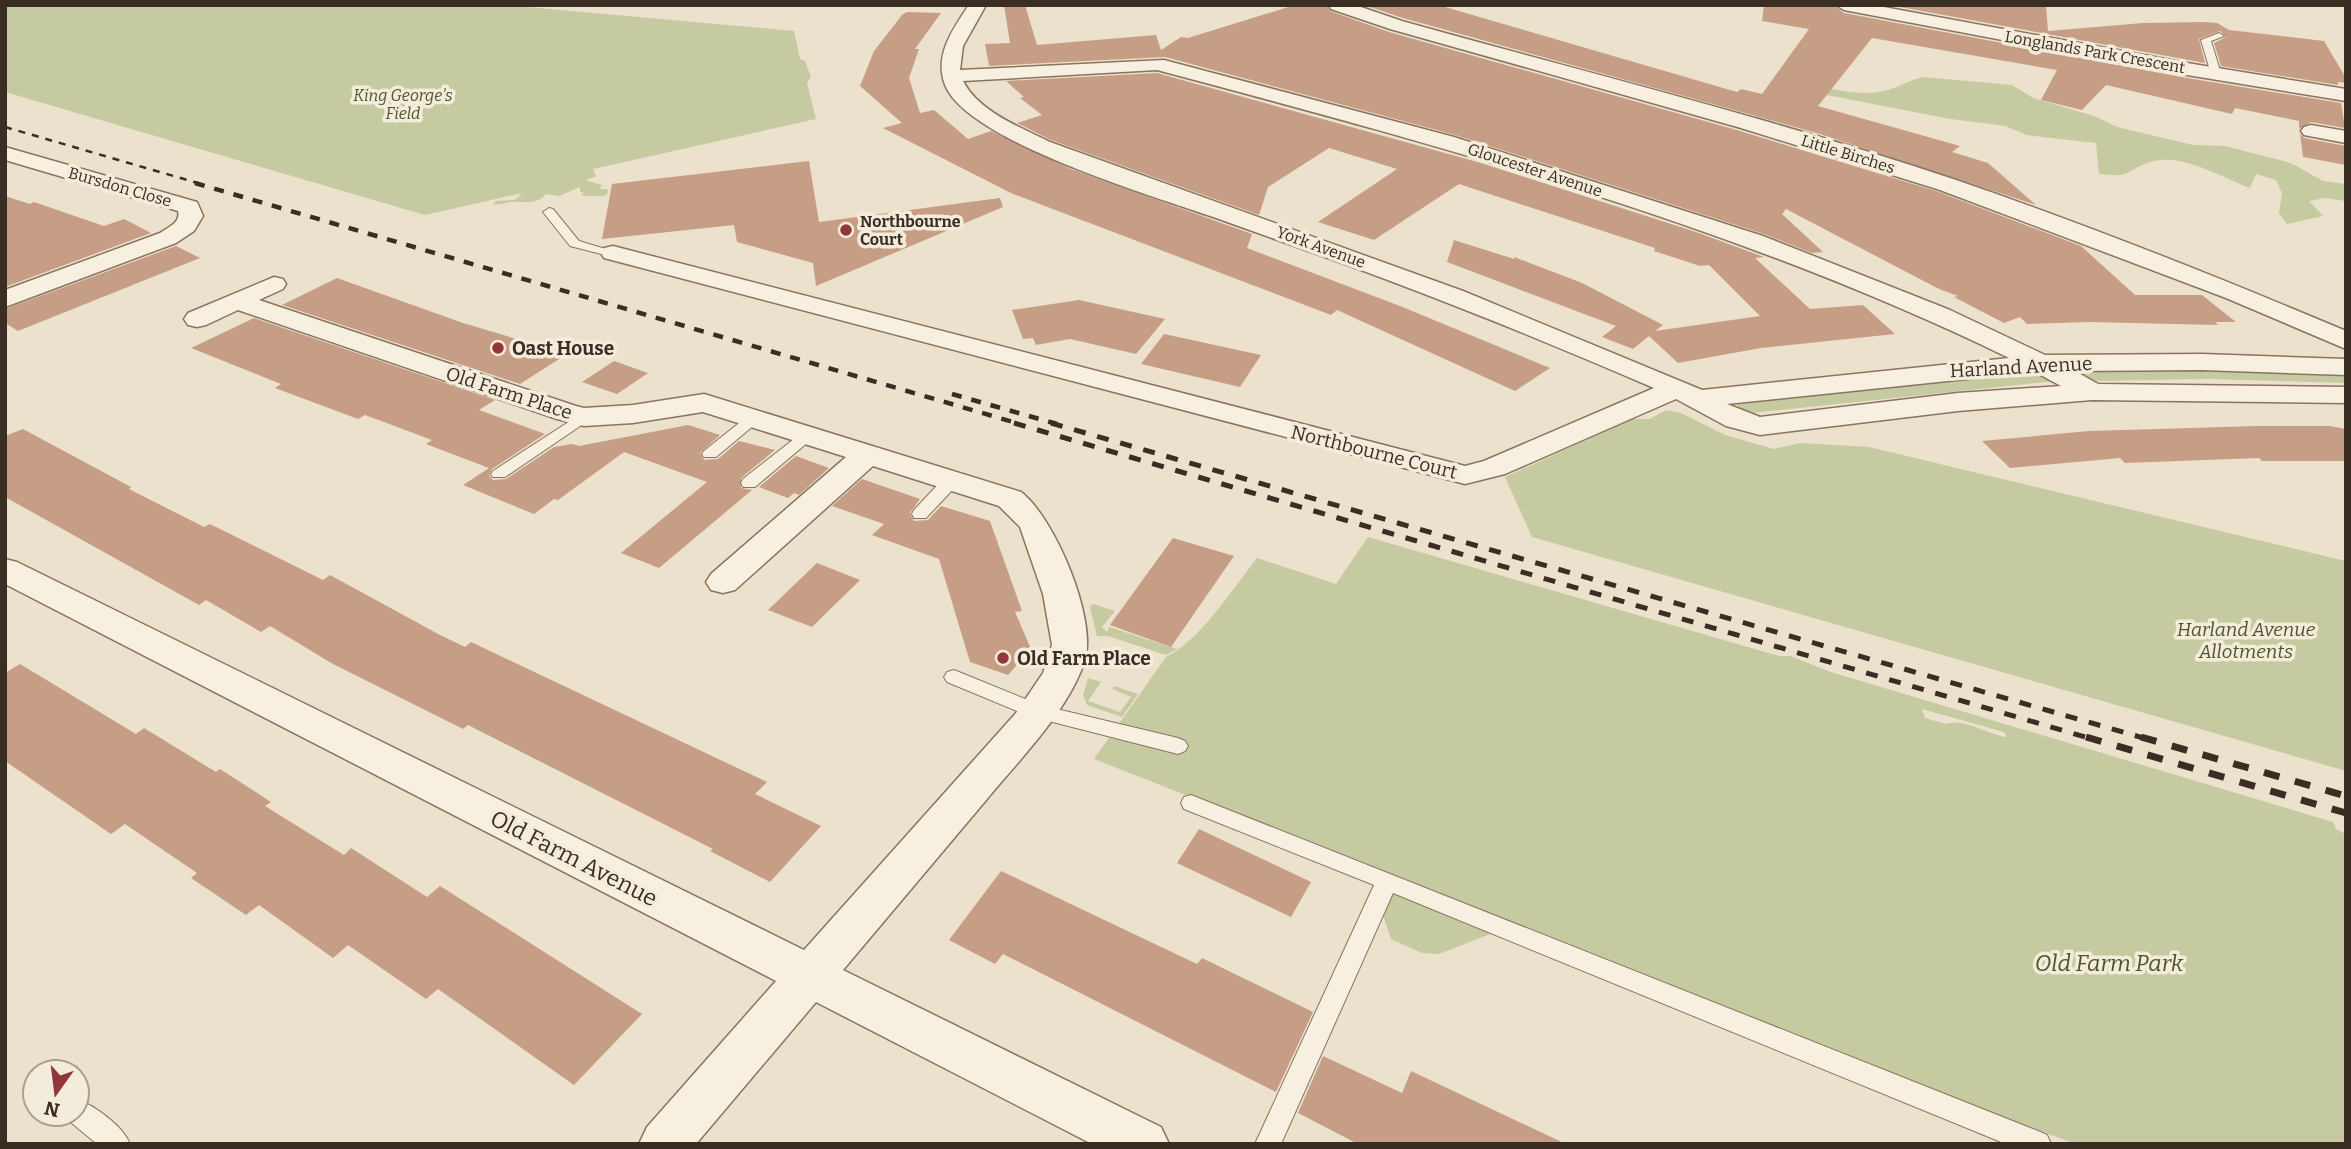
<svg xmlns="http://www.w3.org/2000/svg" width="2351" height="1149" viewBox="0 0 2351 1149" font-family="Bitter,serif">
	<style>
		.green { fill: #c6caa0; fill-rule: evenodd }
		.building { fill: #c69e86 }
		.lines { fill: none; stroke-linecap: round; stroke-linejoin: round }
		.lane-casing { stroke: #887461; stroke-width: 2 }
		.street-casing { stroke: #887461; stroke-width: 3 }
		.lane { fill: #f7efdf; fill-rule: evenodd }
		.street { fill: #f7efdf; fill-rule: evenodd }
		.rail-far3 { stroke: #3a2d23; stroke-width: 2.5; stroke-dasharray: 7 7; stroke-linecap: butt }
		.rail-far2 { stroke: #3a2d23; stroke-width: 4.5; stroke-dasharray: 10 10; stroke-linecap: butt }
		.rail-far1 { stroke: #3a2d23; stroke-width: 5; stroke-dasharray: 12 12; stroke-linecap: butt }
		.rail { stroke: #3a2d23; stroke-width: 7; stroke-dasharray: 16 16; stroke-linecap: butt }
		.poi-dot { fill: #92363a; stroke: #f4ecdb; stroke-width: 2.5 }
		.labels { text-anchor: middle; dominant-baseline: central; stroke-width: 7; stroke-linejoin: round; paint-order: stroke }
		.far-street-label { font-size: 16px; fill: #3a2d23; stroke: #f4ecdb }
		.far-park-label { font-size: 16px; font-style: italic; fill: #4c552b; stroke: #f4ecdb }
		.far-poi-label { font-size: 16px; font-weight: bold; fill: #3a2d23; stroke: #f4ecdb; text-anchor: start }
		.poi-label { font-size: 19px; font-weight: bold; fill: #3a2d23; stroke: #f4ecdb; text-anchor: start }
		.street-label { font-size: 19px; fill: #3a2d23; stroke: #f4ecdb }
		.park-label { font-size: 19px; font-style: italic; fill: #4c552b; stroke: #f4ecdb }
		.near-street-label { font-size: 23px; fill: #3a2d23; stroke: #f4ecdb }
		.near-park-label { font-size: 23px; font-style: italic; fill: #4c552b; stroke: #f4ecdb }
	</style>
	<rect width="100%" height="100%" fill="#ece1cc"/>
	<g class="green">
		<path d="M5,5H522L516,6L794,31L800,59L805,61L811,77L807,83L816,119L593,169L596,176L585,180L602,185L600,189H607L609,192L604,196H584L581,195L584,192H580V187L559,196L546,194C538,204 526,202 515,202C507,201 501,206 493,204L496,201L515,200L522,193L425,215L5,92Z"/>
		<path d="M1923,77L2012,85L2033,98L2094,116L2117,127L2193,145L2225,146L2291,163L2323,181L2346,184V201L2325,198L2309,201L2323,216L2287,224L2279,213L2282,193L2276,180L2256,174L2250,188C2221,177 2181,152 2150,162C2123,171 2134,178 2099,174L2096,143L2026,135L2006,126L1950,119L1796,89L1802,82C1829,88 1864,99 1891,89C1902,85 1911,80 1923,77Z"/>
		<polygon points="2172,369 2346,373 2346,383 2208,379 2094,381 2080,375 2084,371"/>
		<polygon points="2038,372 2055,381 1752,413 1737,408 1738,404 1747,401 1976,376"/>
		<polygon points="1666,410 1681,413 1725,435 1774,449 1800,443 1869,447 2346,561 2346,771 1532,537 1505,477 1633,419 1650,419"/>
		<path d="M1368,537L1779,656H1790L1831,672L2333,822L2336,829L2346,834V1144H2075L1521,931L1490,934L1439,954L1422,953L1391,939L1383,915L1392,896L1407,882L1094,759L1166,657C1200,641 1233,588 1257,558L1336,584ZM1922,709L2004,732L2007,737C1989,735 1963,717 1946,724L1925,718Z"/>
		<polygon points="1093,604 1115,611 1102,627 1107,632 1109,627 1177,649 1166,655 1108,636 1097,636 1090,607"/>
		<polygon points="1088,678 1101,682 1088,701 1120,712 1131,697 1112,689 1114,686 1138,694 1122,717 1087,705 1083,695"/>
	</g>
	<g class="building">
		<polygon points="1004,5 1025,5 1037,45 1156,35 1161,50 1181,37 1188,38 1295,5 1327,5 1330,11 1389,32 1740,131 1939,192 2081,246 2135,295 2202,295 2236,322 2215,322 2218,325 2090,322 2027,324 2020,317 2004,323 1954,297 1958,296 1939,289 1786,209 1782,214 1823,252 1812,253 1764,234 1455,135 1165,57 989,66 985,44 1010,43"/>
		<polygon points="1364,5 1438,5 1737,92 1741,89 1762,94 1809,29 1762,21 1764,5 1833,5 1844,13 2187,78 2341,103 2345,128 2311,122 2299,129 2299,121 2235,108 2232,114 2106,85 2082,110 2041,100 2057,70 1872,38 1818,106 1960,146 1952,152 1988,163 2036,205 1820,134 1403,18"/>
		<polygon points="1889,5 2046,5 2048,31 2143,23 2204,22 2217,23 2229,30 2324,41 2346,78 2346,83 2338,82 2338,85 2221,66 2214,43 2226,37 2220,31 2199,39 2205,63"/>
		<polygon points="907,12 941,13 915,49 919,49 909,78 920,113 934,110 968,139 991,131 1071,169 1252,234 1247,248 1400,306 1550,368 1515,391 1337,310 1331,315 1011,193 883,128 902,123 860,86 874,51 902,15"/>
		<polygon points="1157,73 1481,163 1696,232 1764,257 1755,258 1810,309 1863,305 1895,334 1761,348 1678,363 1649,336 1633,349 1602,337 1616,326 1447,262 1454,240 1514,259 1514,257 1582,283 1663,325 1655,331 1760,316 1709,265 1700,266 1654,251 1655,248 1459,184 1374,240 1318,222 1397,169 1329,148 1268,187 1259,215 1051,140 1017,123 1042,115 1020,98 1024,97 1006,81"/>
		<polygon points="2300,134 2304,138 2346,146 2346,165 2303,157"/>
		<polygon points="809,161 819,222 1000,198 1003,207 816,286 813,263 737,242 734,225 602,239 612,184"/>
		<polygon points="5,196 30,204 34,202 104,226 124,219 151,233 5,287"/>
		<polygon points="176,246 200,258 18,331 5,323 5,309"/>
		<polygon points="337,278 463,323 567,354 520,384 282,305"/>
		<polygon points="1079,300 1165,319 1136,354 1070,339 1036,345 1033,338 1023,339 1012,310"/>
		<polygon points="254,318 495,400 479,410 545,434 492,469 489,475 493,480 506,479 554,447 572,444 579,446 688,425 720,435 700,453 704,460 718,459 739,441 775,450 741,478 741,488 752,490 659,568 621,553 707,482 624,452 558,500 554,499 534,514 463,485 489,468 426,444 432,440 365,415 358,419 275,388 281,384 191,348"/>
		<polygon points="1164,334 1261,355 1240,387 1141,364"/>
		<polygon points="614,361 648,373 617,394 582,382"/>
		<polygon points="2257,426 2330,426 2346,429 2346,461 2262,461 2259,458 2125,463 2120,458 2010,468 1982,441 2089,431"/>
		<polygon points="23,429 131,487 129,489 204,527 210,524 323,580 330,575 440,635 465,647 471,642 767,782 755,794 821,826 770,882 710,851 713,849 468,725 463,729 333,664 270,626 261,632 206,600 199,605 5,497 5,436"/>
		<polygon points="796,456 829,468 799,495 794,493 788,498 759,487"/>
		<polygon points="862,479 920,499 910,513 914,521 928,520 941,506 990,521 1022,611 1015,612 1031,649 1008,675 970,662 939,559 872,535 884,524 832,506"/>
		<polygon points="1173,538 1234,556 1171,647 1110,625"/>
		<polygon points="817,563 860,580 812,627 768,610"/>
		<polygon points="20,664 136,734 144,728 216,772 220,769 271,802 265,806 344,855 351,848 427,897 440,886 642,1014 574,1085 438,989 426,999 348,945 333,958 259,905 246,915 191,878 197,873 125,824 111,834 5,761 5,673"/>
		<polygon points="1199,829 1311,882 1291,917 1177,863"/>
		<polygon points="1001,871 1197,964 1202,958 1313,1012 1276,1092 1003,954 995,964 949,940"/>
		<polygon points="1323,1056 1402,1093 1411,1071 1566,1144 1358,1144 1298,1113"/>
	</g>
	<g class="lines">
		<defs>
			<g id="lane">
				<polygon points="2219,33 2224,36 2211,41 2221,74 2216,77 2211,74 2201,40"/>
				<polygon points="549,208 553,209 579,241 619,253 613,257 570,246 543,212"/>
				<polygon points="584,412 592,417 589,420 505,477 493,477 491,474 493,471"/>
				<polygon points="754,413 759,415 762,418 759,421 716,457 704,457 702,454 704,451 749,415"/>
				<polygon points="808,430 816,435 813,438 755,487 743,487 741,483 743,479 803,432"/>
				<polygon points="951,476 959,481 957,485 926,518 914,518 912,514 914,510 945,477"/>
				<polygon points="954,670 1040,705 1178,738 1185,741 1188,746 1185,751 1178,754 1029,716 947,682 944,677 947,672"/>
				<polygon points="1191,795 2038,1131 2047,1135 2051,1144 2006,1144 1393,893 1281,1144 1255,1144 1374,885 1184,809 1181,803 1184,797"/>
				<path d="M77,1099C95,1106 123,1126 130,1144H97L68,1120L66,1114H77Z"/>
			</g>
			<g id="street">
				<path d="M969,5H986L963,46L960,70L1164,60L1454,137L1763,236L1950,310L2045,355L2202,354L2346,359V375L2202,370L2075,371L2098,384L2346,387V403L2092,400L1958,411L1760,435L1726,426L1676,399L1505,474L1465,484L604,258L601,253L604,248L613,246L1465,466L1484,461L1654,388C1568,351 1481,315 1393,282C1335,260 1277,240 1219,219C1156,197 980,145 948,91C931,61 951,31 969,5ZM1157,70C1446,147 1738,226 2009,358L1702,390L1463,291L1050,142C1020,127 979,112 963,81ZM2035,372L2061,386L1958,393L1760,417L1727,404Z"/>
				<path d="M1329,5H1355L1402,21C1587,73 1775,119 1956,180C2088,225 2218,277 2346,331V349L2226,298L1940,190L1741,128L1390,29L1331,9Z"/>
				<polygon points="1836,5 1873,5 2187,63 2346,89 2346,101 2187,75 1844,10"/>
				<polygon points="2311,125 2346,131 2346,143 2304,135 2301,131 2304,127"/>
				<path d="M5,147L197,202L203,216L194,231L176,243L5,307V290L160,233C168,227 181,223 178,211L5,160Z"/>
				<path d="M274,277L283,279L286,284L283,289L259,300L576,406L584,408L633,405L704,394L1021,492C1055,518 1097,619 1085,660C1069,710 1020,759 987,799C939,856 891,913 843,970L1161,1127L1169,1144H1092L816,1002L696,1144H639L647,1127L776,981L5,584V559L17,562L804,950L1016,713L1043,673L1052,645L1043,594L1020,527L999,506L873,466L735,590L723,593L711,590L706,582L711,574L846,457L703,412L633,423L584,426L557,419L238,310L206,325L197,327L188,325L184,319L188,313Z"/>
			</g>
		</defs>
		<use href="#lane" class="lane-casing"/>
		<use href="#street" class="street-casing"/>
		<use href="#lane" class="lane"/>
		<use href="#street" class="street"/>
		<polyline class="rail-far3" points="5,127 201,184"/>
		<g class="rail-far2">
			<polyline points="195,183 1020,424"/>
			<polyline points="952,394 1057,424"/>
		</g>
		<g class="rail-far1">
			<polyline points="1014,423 2092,739"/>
			<polyline points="1051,423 2147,739"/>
		</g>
		<g class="rail">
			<polyline points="2086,737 2346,813"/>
			<polyline points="2141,737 2346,796"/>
		</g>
	</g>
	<g class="poi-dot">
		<circle cx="846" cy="230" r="7"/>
		<circle cx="498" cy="348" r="7"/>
		<circle cx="1003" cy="658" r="7"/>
	</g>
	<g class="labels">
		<g class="far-street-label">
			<text transform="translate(2095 52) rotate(10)">Longlands Park Crescent</text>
			<text transform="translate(1848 154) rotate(17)">Little Birches</text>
			<text transform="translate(1535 170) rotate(18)">Gloucester Avenue</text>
			<text transform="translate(120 187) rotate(16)">Bursdon Close</text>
			<text transform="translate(1321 247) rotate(20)">York Avenue</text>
		</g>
		<g class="far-park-label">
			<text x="403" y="95">King George's<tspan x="403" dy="18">Field</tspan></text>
		</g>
		<g class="far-poi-label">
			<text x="860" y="221">Northbourne<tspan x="860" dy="18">Court</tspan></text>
		</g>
		<g class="poi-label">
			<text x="512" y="348">Oast House</text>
			<text x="1017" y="658">Old Farm Place</text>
		</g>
		<g class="street-label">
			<text transform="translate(2021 367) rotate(-3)">Harland Avenue</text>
			<text transform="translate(509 393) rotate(18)">Old Farm Place</text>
			<text transform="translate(1374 452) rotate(14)">Northbourne Court</text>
		</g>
		<g class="park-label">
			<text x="2246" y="629">Harland Avenue<tspan x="2246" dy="22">Allotments</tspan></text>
		</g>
		<g class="near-street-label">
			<text transform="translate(574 858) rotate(27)">Old Farm Avenue</text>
		</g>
		<g class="near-park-label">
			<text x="2109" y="963">Old Farm Park</text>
		</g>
	</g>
	<rect width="2351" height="1149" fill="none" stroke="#3a2d23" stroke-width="14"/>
	<g transform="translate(56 1093) rotate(194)"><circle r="33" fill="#f4ecdb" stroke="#aaa091" stroke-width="2"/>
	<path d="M0-5L12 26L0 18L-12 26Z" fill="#92363a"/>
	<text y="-10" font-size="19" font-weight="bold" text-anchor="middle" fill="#3a2d23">N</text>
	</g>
</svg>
